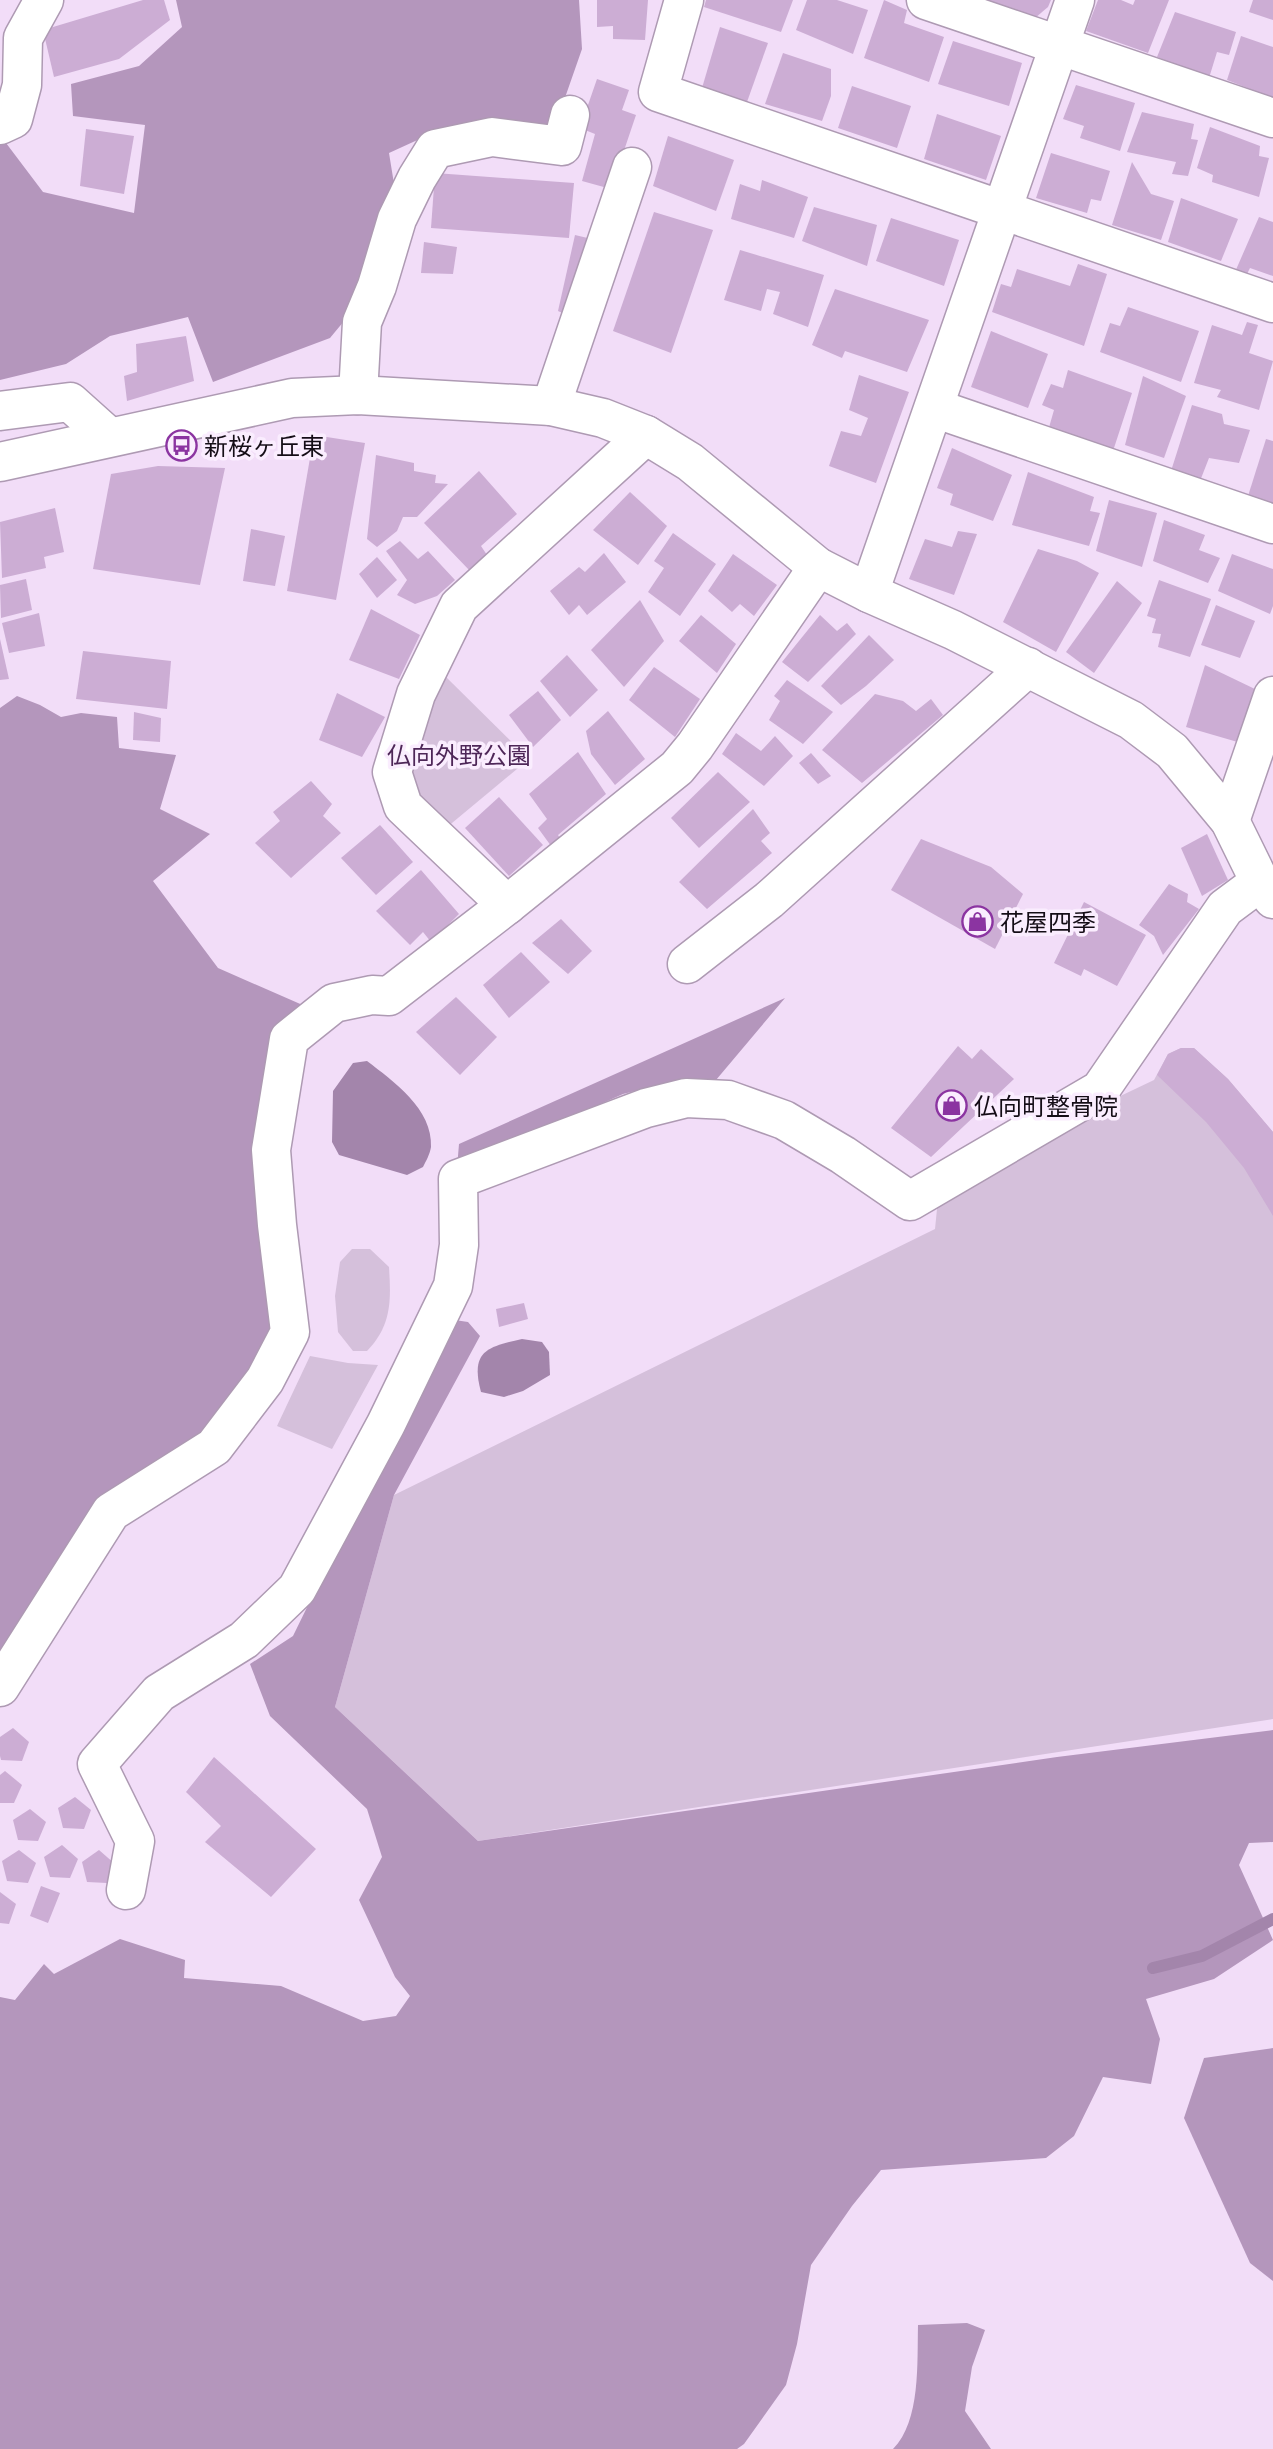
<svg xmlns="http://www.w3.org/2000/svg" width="1273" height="2449" viewBox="0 0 1273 2449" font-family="Mulish,'Noto Sans JP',sans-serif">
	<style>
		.green { fill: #d5c0db }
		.forest { fill: #b496bc }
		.water { fill: #a385ab }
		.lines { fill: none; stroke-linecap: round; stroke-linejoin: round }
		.stream { stroke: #a385ab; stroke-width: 12 }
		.building { fill: #ccadd4 }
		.minor-casing { stroke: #ae9ab3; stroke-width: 41 }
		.minor { stroke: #fff; stroke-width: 38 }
		.labels { text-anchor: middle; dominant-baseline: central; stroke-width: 7; stroke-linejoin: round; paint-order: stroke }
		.poi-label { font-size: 24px; fill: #140d16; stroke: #faedfe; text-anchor: start }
		.park-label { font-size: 24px; fill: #4e2758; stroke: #faedfe }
	</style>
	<rect width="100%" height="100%" fill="#f2ddf8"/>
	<g class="green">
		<polygon points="444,675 529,759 446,828 412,791 406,764"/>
		<polygon points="1181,1048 1194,1048 1228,1079 1273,1132 1273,1719 478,1841 335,1707 394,1495 935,1229 938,1199 1112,1100 1154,1080 1168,1054"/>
		<path d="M352,1249H370L389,1267C391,1300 392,1325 367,1351H353L338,1332L335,1296L340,1262Z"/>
		<polygon points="310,1356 348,1363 378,1365 332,1449 277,1426"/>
	</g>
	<g class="forest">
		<polygon points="176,0 579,0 582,49 553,132 424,137 389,153 395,190 354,309 330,338 213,382 188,317 110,336 66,364 0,380 0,145 6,143 43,192 134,213 145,125 73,116 71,84 139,66 182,27"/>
		<polygon points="17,696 40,705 61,717 81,713 117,717 119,748 176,755 160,809 210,834 153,881 218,968 314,1010 284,1037 285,1331 213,1445 109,1510 0,1678 0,708"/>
		<polygon points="785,998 716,1080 679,1080 623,1094 457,1168 459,1144"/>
		<polygon points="448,1319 468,1322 480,1336 394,1495 335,1707 478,1841 1057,1757 1273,1730 1273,1842 1249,1843 1239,1865 1273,1940 1214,1979 1146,1999 1160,2039 1151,2084 1103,2077 1074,2136 1046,2158 881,2170 852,2206 811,2265 797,2344 786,2385 744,2444 737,2449 0,2449 0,1997 15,2000 44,1964 54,1974 120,1939 185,1960 184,1978 281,1986 363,2021 396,2016 410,1996 395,1977 359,1900 382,1857 367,1809 270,1716 250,1664 293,1636"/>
		<polygon points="1273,2048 1273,2281 1250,2263 1184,2118 1204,2058"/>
		<path d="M967,2323L985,2330L972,2367L965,2411L991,2449H893C921,2421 917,2362 918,2325Z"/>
	</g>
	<g class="water">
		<path d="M367,1061C393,1081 433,1109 431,1147C430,1154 426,1161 423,1167L407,1175L339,1155L332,1142L333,1091L353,1063Z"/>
		<path d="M522,1339L542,1342L549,1352L550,1375L523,1391L504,1397L481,1392C470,1351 487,1347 522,1339Z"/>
	</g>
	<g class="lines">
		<polyline class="stream" points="1153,1968 1202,1956 1273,1919"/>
	</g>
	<g class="building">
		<polygon points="143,0 164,0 170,20 119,59 54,77 43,30"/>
		<polygon points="597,0 648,0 645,40 613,39 613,26 597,27"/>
		<polygon points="706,0 793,0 781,32 704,7"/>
		<polygon points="807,0 837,0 868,10 853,54 796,30"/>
		<polygon points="884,0 907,10 904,23 944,37 929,82 864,58"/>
		<polygon points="985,0 1051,0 1048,7 1035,18"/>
		<polygon points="1098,0 1121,0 1133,5 1135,0 1169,0 1148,53 1086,31"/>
		<polygon points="1253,0 1273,0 1273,20 1249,12"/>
		<polygon points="1175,12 1236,32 1229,55 1217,52 1209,78 1157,57"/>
		<polygon points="720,27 768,43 747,102 702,88"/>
		<polygon points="1241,36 1273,47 1273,98 1227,80"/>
		<polygon points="953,41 1022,63 1009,106 938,84"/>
		<polygon points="783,53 831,69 831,96 822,121 765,104"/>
		<polygon points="597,79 629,90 622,110 636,115 611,189 582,181 595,134 580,128"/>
		<polygon points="1076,85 1135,103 1120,151 1080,138 1084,126 1063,119"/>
		<polygon points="852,86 911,106 897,148 838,128"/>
		<polygon points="1142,112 1194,124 1191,139 1198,140 1188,176 1172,174 1176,162 1127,152"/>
		<polygon points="937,114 1001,136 986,180 924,159"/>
		<polygon points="1210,127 1260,146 1259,156 1269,158 1259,197 1212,182 1213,175 1197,168"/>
		<polygon points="86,129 134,136 124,194 80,186"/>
		<polygon points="668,136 734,160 716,211 653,186"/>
		<polygon points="1051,153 1110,171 1101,201 1091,199 1087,213 1036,198"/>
		<polygon points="1132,162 1151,194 1174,201 1161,240 1112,225"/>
		<polygon points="435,173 574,183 569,238 431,228"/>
		<polygon points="762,180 808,197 794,238 731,219 740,184 760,191"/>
		<polygon points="1181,198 1238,219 1221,261 1168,242"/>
		<polygon points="814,207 877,225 867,266 802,241"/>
		<polygon points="654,212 713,230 671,353 613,331"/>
		<polygon points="1259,217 1273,222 1273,276 1250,268 1246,276 1235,272"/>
		<polygon points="891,218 959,240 944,286 876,261"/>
		<polygon points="575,235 596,240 571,317 558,311"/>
		<polygon points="424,242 457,247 453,274 421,273"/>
		<polygon points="740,250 824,275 808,327 773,314 780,292 767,289 761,311 724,300"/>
		<polygon points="1078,264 1107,274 1084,346 992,312 1001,284 1011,287 1017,269 1070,286"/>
		<polygon points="835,289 929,320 907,372 845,351 842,358 812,345"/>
		<polygon points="1128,307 1199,331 1181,382 1100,352 1110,323 1120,326"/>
		<polygon points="1247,322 1258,325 1249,353 1273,361 1259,410 1217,397 1221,390 1194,383 1212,325 1242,335"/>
		<polygon points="991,331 1048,354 1028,408 971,387"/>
		<polygon points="186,336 194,381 127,401 124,376 137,372 136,344"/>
		<polygon points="1068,370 1132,393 1113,451 1048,431 1054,410 1042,405 1051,384 1063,388"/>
		<polygon points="859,375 909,392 876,483 829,466 841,431 861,436 868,418 849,410"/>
		<polygon points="1143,376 1186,396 1164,458 1125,445"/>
		<polygon points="1192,405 1222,414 1224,424 1250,430 1239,463 1209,458 1200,481 1171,471"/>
		<polygon points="314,435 365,443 336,600 287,591"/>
		<polygon points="1266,439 1273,441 1273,504 1248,496"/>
		<polygon points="952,448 1012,475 993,521 950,505 953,494 937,488"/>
		<polygon points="376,455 414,463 414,471 436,475 435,483 448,484 417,517 403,517 397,531 377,547 367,539"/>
		<polygon points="158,466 225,468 200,585 93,569 111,474"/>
		<polygon points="479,471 517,514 481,546 487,555 470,571 424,523"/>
		<polygon points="1028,472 1094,497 1090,511 1100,513 1089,546 1012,525"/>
		<polygon points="630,492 667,526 638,565 593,530"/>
		<polygon points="1109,500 1157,513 1142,567 1096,551"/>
		<polygon points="55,508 64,552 44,557 46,568 2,578 0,522"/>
		<polygon points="1164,520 1205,535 1199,550 1220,558 1208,583 1153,561"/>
		<polygon points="251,529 285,536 275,586 243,581"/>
		<polygon points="958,531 977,534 954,595 909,579 925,539 952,547"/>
		<polygon points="673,533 716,564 680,616 648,592 664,568 654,561"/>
		<polygon points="400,541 418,559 428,551 455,580 437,596 415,604 397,595 407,580 386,551"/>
		<polygon points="1038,549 1077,561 1099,573 1056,652 1003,622"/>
		<polygon points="604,553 626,582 587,615 579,605 569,615 550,591 579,567 585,572"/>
		<polygon points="733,554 777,585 754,616 740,604 732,612 708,591"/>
		<polygon points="1232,554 1273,569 1273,606 1270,614 1218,591"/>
		<polygon points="377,557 397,580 377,598 359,574"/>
		<polygon points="26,579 32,610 1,618 0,585"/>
		<polygon points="1159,580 1211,599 1190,657 1158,647 1161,634 1152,633 1156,619 1147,616"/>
		<polygon points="1117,581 1142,603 1094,673 1066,652"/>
		<polygon points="640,600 664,641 624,687 591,650"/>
		<polygon points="1216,605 1255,621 1240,658 1201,645"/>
		<polygon points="371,609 420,635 399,679 349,660"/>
		<polygon points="39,613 45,646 9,653 2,623"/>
		<polygon points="701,615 736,644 717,673 679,641"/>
		<polygon points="820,615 837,631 847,623 856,634 808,682 782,662"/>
		<polygon points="869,635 894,660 866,686 841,705 821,686"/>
		<polygon points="0,639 9,679 0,680"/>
		<polygon points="83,651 171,661 167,709 76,699"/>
		<polygon points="567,655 598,690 570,717 540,681"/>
		<polygon points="1205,665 1257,690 1241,743 1186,727"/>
		<polygon points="654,667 700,699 675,737 629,700"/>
		<polygon points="787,680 833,712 803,744 769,720 780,701 774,696"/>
		<polygon points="538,691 561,720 533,747 509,715"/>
		<polygon points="337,693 385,717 362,757 319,740"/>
		<polygon points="875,694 903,701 916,711 931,699 943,715 862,783 822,750"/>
		<polygon points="608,711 645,759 615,785 591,754 586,731"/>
		<polygon points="134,712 161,718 160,742 133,740"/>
		<polygon points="736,733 761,751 775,736 793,756 764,786 722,754"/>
		<polygon points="578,752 606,794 558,835 562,842 554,850 538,828 547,819 529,794"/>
		<polygon points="811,753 831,776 818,784 799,763"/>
		<polygon points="718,772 750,802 699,848 671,818"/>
		<polygon points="311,781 332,804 323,816 341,833 291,878 255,843 280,821 273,812"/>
		<polygon points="499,797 543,845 509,876 465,828"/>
		<polygon points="753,809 770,833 761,841 772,853 707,909 679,882"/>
		<polygon points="380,825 413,862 376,895 341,858"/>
		<polygon points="1207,834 1228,880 1202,896 1181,848"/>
		<polygon points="921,839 991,867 1023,894 995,949 891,890"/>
		<polygon points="421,870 459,914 431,942 423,932 410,945 376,911"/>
		<polygon points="1169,884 1188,894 1187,902 1199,909 1163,955 1154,936 1139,925"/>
		<polygon points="1084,902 1146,935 1117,986 1084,969 1081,976 1054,963"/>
		<polygon points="561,919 592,951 568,974 532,943"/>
		<polygon points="521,952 550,982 509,1018 483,985"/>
		<polygon points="456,997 497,1037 460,1075 416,1032"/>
		<polygon points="958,1046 972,1059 981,1049 1014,1079 931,1157 891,1128"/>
		<polygon points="1181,1048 1194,1048 1228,1079 1273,1132 1273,1216 1244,1168 1206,1122 1157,1075 1168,1054"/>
		<polygon points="524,1303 528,1319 499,1327 496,1309"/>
		<polygon points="13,1728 29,1742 22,1761 1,1760 0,1756 0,1737"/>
		<polygon points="214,1757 316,1849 271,1897 205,1842 221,1826 186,1792"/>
		<polygon points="5,1771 22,1785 14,1803 0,1803 0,1775"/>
		<polygon points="75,1797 91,1810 84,1829 63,1828 58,1808"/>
		<polygon points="30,1809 46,1822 38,1841 18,1840 13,1820"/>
		<polygon points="62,1845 78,1859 70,1878 50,1877 44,1857"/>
		<polygon points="19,1850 36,1863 28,1883 7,1881 2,1861"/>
		<polygon points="99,1850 115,1864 107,1883 87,1882 82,1862"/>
		<polygon points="41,1886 60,1893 48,1923 30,1916"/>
		<polygon points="0,1892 16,1904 9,1924 0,1923"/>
	</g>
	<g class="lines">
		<defs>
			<g id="minor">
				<polyline points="684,0 658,92 1273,303"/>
				<polyline points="926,0 1273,118"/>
				<polyline points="0,125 13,119 22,85 23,38 44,0"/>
				<polyline points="358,395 362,322 377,286 397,219 417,178 435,149 492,137 562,146 570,115"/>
				<polyline points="551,406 632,167"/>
				<polyline points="934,408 1273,524"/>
				<polyline points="0,411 70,402 109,437"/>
				<polyline points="646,435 459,606 416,694 392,772 403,806 507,905 677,768 695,746 818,567"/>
				<polyline points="0,462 292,398 358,395 551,406 603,418 646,435 690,462 818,567 869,593 953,630 1131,720 1172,751 1230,821 1260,882 1273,899"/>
				<polyline points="869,593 1075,0"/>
				<polyline points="1230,821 1273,696"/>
				<polyline points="687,964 769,900 1028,667"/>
				<polyline points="0,1687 111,1512 214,1447 265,1380 290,1332 277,1225 271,1150 289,1039 334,1003 372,995 389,996 507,905"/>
				<polyline points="126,1890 135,1841 97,1764 159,1693 244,1640 297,1589 386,1424 453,1286 459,1245 458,1179 646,1108 686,1098 728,1100 784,1120 843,1155 910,1201 1100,1090 1225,908 1260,882"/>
			</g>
		</defs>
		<use href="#minor" class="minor-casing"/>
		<use href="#minor" class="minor"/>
	</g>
	<defs>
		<symbol id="bus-ring" viewBox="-11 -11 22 22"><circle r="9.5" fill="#faedfe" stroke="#8b34a1" stroke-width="1.5"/><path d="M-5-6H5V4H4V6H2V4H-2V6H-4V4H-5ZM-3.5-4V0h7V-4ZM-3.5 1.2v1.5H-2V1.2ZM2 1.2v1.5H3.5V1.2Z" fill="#8b34a1"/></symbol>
		<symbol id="shop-ring" viewBox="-11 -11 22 22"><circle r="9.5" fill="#faedfe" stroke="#8b34a1" stroke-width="1.5"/><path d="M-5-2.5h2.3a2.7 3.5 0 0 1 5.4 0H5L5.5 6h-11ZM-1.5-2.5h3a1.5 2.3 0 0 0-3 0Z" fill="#8b34a1"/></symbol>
	</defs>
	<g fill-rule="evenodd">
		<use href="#bus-ring" x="164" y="428" width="35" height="35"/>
		<use href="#shop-ring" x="960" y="904" width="35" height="35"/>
		<use href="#shop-ring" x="934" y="1088" width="35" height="35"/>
	</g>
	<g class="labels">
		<g class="poi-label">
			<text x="204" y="446">新桜ヶ丘東</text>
			<text x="1000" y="922">花屋四季</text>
			<text x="974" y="1106">仏向町整骨院</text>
		</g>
		<g class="park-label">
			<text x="459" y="755">仏向外野公園</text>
		</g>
	</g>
</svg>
